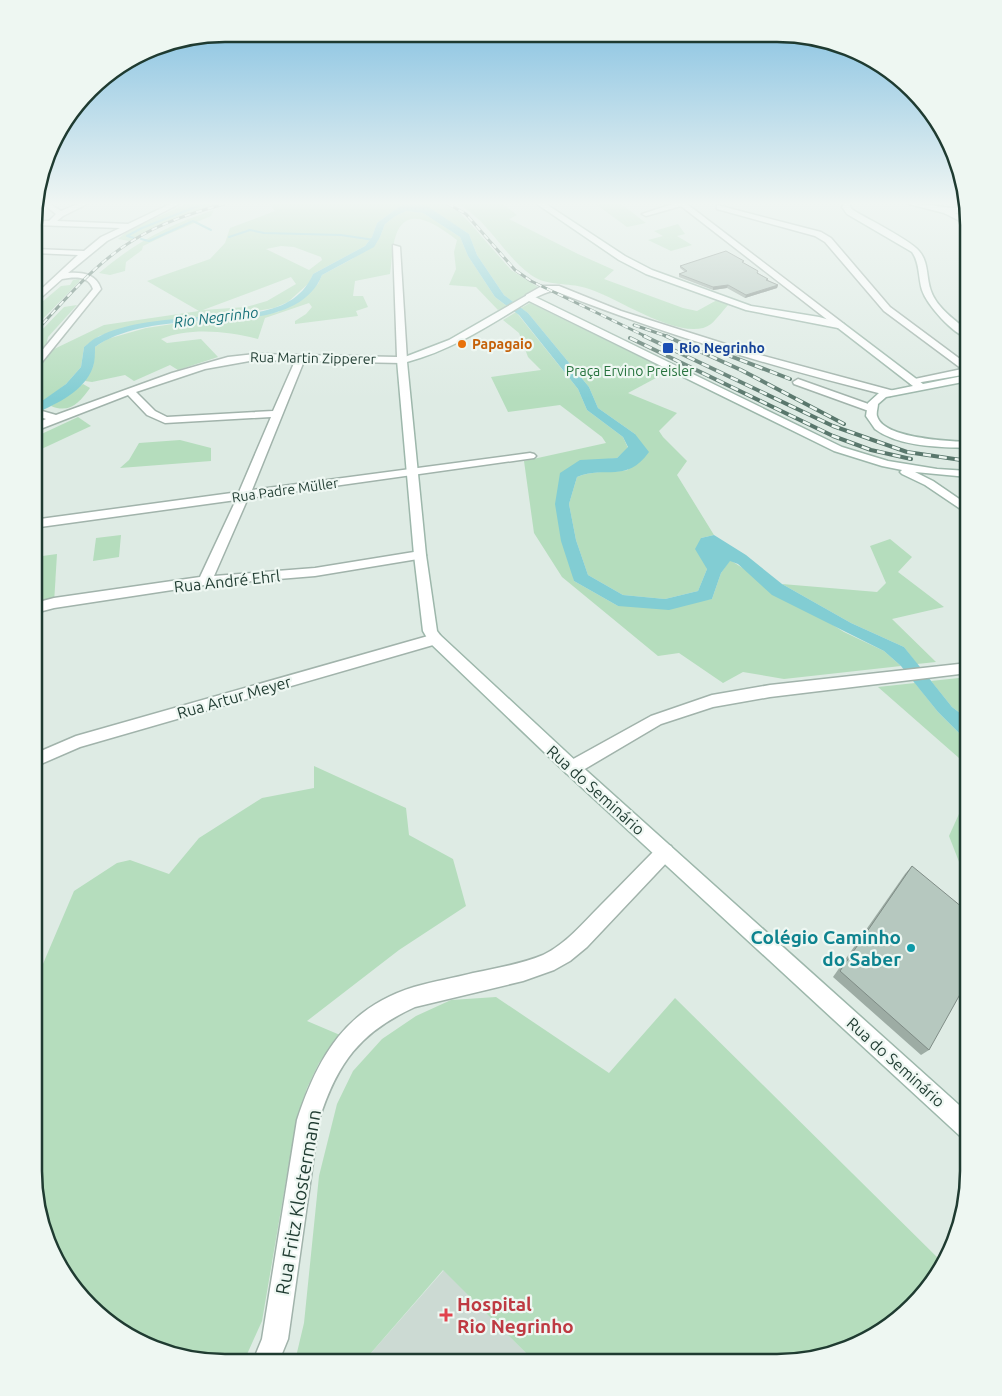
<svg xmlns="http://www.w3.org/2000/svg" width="1002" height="1396" viewBox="0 0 1002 1396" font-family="Ubuntu,sans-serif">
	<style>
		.built { fill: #ccdad3 }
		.green { fill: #b5ddbd; fill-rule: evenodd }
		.water { fill: #82cdd3 }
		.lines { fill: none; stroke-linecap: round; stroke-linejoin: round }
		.stream { stroke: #82cdd3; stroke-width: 2 }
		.street-casing { stroke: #a1b3ab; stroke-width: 3 }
		.secondary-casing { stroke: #9db7ab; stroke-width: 3 }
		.street { fill: #fff; fill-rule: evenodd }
		.secondary { fill: #fff; fill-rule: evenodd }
		.rail-far1-casing { stroke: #59776c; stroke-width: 3 }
		.rail-casing { stroke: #59776c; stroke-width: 4 }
		.rail-far1 { stroke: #eef7f2; stroke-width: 2; stroke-dasharray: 6; stroke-linecap: butt }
		.rail { stroke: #eef7f2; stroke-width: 2.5; stroke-dasharray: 8; stroke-linecap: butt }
		.wall { fill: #9daca4 }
		.shaded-wall { fill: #7f8c86 }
		.building { fill: #b6c8bf; stroke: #7f8c86 }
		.food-dot { fill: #e8710a; stroke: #eef7f2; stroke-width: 2 }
		.transit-dot { fill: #1a4fb4; stroke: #eef7f2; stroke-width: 2 }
		.culture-dot { fill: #0f9aa8; stroke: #eef7f2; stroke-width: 2 }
		.health-dot { fill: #e0444e; stroke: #eef7f2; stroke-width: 2 }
		.labels { text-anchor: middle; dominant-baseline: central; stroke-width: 4.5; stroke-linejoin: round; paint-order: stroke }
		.far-food-label { font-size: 14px; font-weight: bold; fill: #c56008; stroke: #eef7f2; text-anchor: start }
		.far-transit-label { font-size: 14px; font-weight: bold; fill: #164399; stroke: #eef7f2; text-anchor: start }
		.far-street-label { font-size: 14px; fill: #1f3b31; stroke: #eef7f2 }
		.far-park-label { font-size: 14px; fill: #27733e; stroke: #eef7f2 }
		.far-water-label { font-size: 15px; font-style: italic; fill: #177179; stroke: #eef7f2 }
		.street-label { font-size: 16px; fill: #1f3b31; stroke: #eef7f2 }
		.near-culture-label { font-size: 19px; font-weight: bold; fill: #0d838f; stroke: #eef7f2; text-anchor: end }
		.near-street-label { font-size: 19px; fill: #1f3b31; stroke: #eef7f2 }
		.near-health-label { font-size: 19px; font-weight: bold; fill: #be3a42; stroke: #eef7f2; text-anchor: start }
		.rim { fill: none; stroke: #1f3b31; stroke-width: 2.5 }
	</style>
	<rect width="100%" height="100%" fill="#deebe4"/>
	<polygon class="built" points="444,1270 535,1362 364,1361"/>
	<g class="green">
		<polygon points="186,204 219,204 162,224 129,241 118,239 129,230"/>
		<path d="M269,204H406L400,206L377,223L372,237L365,246L313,274L309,283L288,302L274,308L227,316L187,318L121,329L99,336L84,347L81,367L66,384L40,404L35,405V370L52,350L104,325L199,311L147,281L210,259L225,243L230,228L275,211ZM281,246L294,247L321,257L322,260L309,270L266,249ZM291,277L296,284L267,301L246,307L203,310Z"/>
		<polygon points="419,204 445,204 458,211 469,222 511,270 538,287 513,302 504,295 477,255 469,234 427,207"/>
		<path d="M457,204H503L517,215L509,219L578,254L614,270L604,279L683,308L697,311L717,300L729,304C723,310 717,319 711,324C684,345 614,295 586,288C567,282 548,287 531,275C503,255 488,219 457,204Z"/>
		<polygon points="605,204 621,204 646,223 627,227 597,205"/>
		<path d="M214,210L211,216L166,235L143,246L142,250L126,262L125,271L110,275L99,273C136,242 168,225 214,210Z"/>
		<path d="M406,211L423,213L460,237L468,256L495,297L507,306L498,310L476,287L449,285L456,269L454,252L457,240C440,227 407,202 396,235C392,246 392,261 390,274L355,281L353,296H363L368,307L356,311L358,316L295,324V321L306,314L312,307L309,303L265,318L258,339C229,331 189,327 161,339L167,343L201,339L218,357L178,370L170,365L134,381L125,375L92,382L85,381L93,367L95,347L107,339L146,328L186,322L227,321L278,312L318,284L322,275L352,259L380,237L385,224L394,217Z"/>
		<polygon points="678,224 685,234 677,236 692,245 671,251 648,240 663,236 654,231"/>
		<polygon points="80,279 79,282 35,327 35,308 61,286 70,285 73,280"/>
		<path d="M530,303L669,371L628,393L677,413L659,431L663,437L687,461L677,475L714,535L701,538L707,569L698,591L665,599L623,595L588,575L576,540L569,504L577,477C593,470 610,473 628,470L635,434L598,408L589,387L528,313L521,308Z"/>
		<polygon points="77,305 48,337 46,346 35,359 35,337 64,307"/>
		<polygon points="516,312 578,389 587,410 623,437 628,448 617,458 600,460 560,474 574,581 618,606 712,599 721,573 730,560 844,632 884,651 901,666 784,679 743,672 723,683 679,653 658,656 562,577 534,533 524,461 606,443 602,437 560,405 508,412 491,377 541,370 528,357 519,333 503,320"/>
		<path d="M83,384L90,388C80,402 70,414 51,406Z"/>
		<polygon points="78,417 91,426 35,452 35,437"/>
		<polygon points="180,440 211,448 211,461 120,468 129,460 139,443"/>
		<polygon points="121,535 119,557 93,561 96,538"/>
		<polygon points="890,539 912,557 898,572 944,607 892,619 936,662 917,664 904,647 851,623 782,584 877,592 886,583 870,546"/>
		<polygon points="57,554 54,603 35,608 35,557"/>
		<polygon points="968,677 968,719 952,707 931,681"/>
		<polygon points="915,683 938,712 968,742 968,771 959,758 878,687"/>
		<polygon points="314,766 406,808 409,835 453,859 466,906 399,950 307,1021 340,1035 319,1063 307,1088 296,1122 262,1321 244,1361 201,1361 153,1348 109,1323 53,1255 34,1170 34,985 74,891 117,863 130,860 169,874 199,838 262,798 314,788"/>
		<polygon points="968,794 968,885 949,836"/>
		<polygon points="496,997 609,1073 675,998 943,1263 936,1277 903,1315 861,1343 776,1362 535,1362 443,1270 364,1361 295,1361 304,1323 319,1176 337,1104 353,1071 382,1039 416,1016 451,1000"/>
	</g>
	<path class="water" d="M406,204H419L427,206L469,234L477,255L504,295L528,313L589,387L598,408L635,434L649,452C626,484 606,465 577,477L569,504L576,540L588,575L623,595L665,599L698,591L707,569L695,549L701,538L714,535L746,555L782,584L851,623L904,647L952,707L968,719V742L938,712L901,666L884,651L772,595L738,564L730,561L721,573L712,599L669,610L618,606L574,581L561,541L555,504L560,473L580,460L617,458L628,447L623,437L587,410L578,389L519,315L495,297L468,256L460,237L423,213L406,211L394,217L385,224L380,237L374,247L322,275C303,323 231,319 188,322C158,324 120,329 95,347C95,353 95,361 93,367C84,392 57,403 35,414V406L66,384L81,367L84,347C89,343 94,338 100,336C123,324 160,320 186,318C228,313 293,322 313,274L365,246L372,237L377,223L400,206Z"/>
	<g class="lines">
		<g class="stream">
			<polyline points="229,237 250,230 264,233 341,235 374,240"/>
			<polyline points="134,238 127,236 142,228 203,204"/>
			<polyline points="141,239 149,241 193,221 211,230"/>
		</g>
		<defs>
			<g id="street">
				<path d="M43,204H50L61,211L77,204H87L63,216L57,221L128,224L170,204H179L107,241L68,273C83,272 96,274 101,289L38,367L35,368V359L93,289C88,275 74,277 62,279L35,303V295L78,255L35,253V249L84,251L101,237L120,228L35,225V221H49L56,214Z"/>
				<polygon points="673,204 687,204 844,324 844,328 838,328 681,206 646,216 642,214"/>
				<polygon points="717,205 821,232 831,238 890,307 968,365 968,374 910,384 910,380 962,369 884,311 825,242 815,236 717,209"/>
				<path d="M393,245L400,247L407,360L402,363L304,361L252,490L530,453L534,454L536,456L534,458L248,498L214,576L315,568L420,551L426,555L424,558L315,576L205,585L54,608L35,613V603L54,598L200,577L236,500L40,527L36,526L35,521L40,519L239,492L271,417L165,423L147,415L128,395L35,431V424L46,419L35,415V409L56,415L172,373L228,357L255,354L397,357ZM255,360L295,361L273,411L167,417L155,411L136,392L205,369Z"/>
				<path d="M542,286H559L621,311L760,355L894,391L895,393L890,396C777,368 663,334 555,291C544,291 536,300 526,299V295Z"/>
				<polygon points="798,379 874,406 875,408 870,411 866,410 794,384 793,382"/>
				<polygon points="435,634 440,635 442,639 440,643 80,747 34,767 34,754 76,736"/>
				<polygon points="968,663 968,673 770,697 713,707 661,724 578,773 572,775 566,773 564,768 566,763 651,716 712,695 770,685"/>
				<path d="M665,844L671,846L674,852L671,858L587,947L570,961L554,970L523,981L415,1007C360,1032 337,1063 319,1120L288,1339L279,1361H253L262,1339L297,1120C318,1056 346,1008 414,987C434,981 454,978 473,973C496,968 522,964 543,955C566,944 583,923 600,906C620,886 639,866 659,846Z"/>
			</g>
			<g id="secondary">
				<path d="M537,204H546L625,256L652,270L751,306L819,317L844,324L923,384L968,375V381L886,397L878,404C878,407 876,413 877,416C883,439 949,441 968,442V448C940,447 899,447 875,429C872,425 869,420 866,416L868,403L879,393L913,386L838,328L746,310L646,274L619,260Z"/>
				<path d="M844,204H850V207L853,210C866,218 912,241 919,251C929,262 926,278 931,291C937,308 955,320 968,331V338C953,334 927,305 922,290C918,277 920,263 912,252L847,214L842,207Z"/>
				<path d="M909,204C928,203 945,209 964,208L965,212L955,213L967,219L968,225L944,213Z"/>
				<path d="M529,294L842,447L888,461L937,469L968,471V477L915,472L933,481L968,505V514L925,485L902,474L900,472L902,470L882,466L834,451L529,301C490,325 452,350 407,362L426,555L437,631L440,635L578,763L968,1113V1139L960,1136L566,773L430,643L423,631L414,555L397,360L449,340Z"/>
			</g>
		</defs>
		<use href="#street" class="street-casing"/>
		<use href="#secondary" class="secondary-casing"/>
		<use href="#street" class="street"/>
		<use href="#secondary" class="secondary"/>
		<defs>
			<g id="rail-far1">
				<polyline points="448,204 466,214 515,270 531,281 647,337"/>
				<polyline points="634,325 669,337"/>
				<path d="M35,332C65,300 94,264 132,241C160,223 192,213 224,204"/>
			</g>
			<g id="rail">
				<polyline points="644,336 833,426 907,452 968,461"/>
				<polyline points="666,336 741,370 844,424"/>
				<polyline points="630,338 833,436 871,450 911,459"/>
				<polyline points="725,354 790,379"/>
			</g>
		</defs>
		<use href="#rail-far1" class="rail-far1-casing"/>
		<use href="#rail" class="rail-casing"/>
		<use href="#rail-far1" class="rail-far1"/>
		<use href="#rail" class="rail"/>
	</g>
	<g class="wall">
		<polygon points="743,263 758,273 768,279 768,280 778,285 777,288 745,298 727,288 713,290 679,277 679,274 685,272 680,268 680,266"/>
		<polygon points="912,866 929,1050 921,1055 833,977 905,874"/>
	</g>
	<g class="shaded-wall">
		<polygon points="728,285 727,288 713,290 713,287"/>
		<polygon points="778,285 777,288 745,298 746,295"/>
	</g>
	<g class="building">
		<polygon points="726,251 744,261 742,262 758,271 757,273 768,279 766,280 778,285 746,295 728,285 713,287 679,274 687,271 680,266"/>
		<polygon points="912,866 968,912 968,980 929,1050 840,971"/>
	</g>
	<linearGradient id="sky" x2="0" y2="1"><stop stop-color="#7fbee0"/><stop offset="0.51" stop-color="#f0f6f3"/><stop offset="1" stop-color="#f0f6f3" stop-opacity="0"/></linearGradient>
	<rect width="1002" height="399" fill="url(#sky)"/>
	<circle class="food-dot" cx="462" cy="344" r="5"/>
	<rect class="transit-dot" x="662" y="342" width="12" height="12" rx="2.5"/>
	<circle class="culture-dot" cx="911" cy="948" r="5"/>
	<path class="health-dot" d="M443.5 1307.5h5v5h5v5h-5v5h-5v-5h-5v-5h5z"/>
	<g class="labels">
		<g class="far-food-label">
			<text x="472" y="344">Papagaio</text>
		</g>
		<g class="far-transit-label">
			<text x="679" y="348">Rio Negrinho</text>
		</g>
		<g class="far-street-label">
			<text transform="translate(313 358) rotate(1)">Rua Martin Zipperer</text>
			<text transform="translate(285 490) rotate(-8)">Rua Padre Müller</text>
		</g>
		<g class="far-park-label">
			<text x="630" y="371">Praça Ervino Preisler</text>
		</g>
		<g class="far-water-label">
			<text transform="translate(216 317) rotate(-7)">Rio Negrinho</text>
		</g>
		<g class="street-label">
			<text transform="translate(227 581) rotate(-6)">Rua André Ehrl</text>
			<text transform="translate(234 697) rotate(-16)">Rua Artur Meyer</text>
			<text transform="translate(596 790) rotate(42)">Rua do Seminário</text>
			<text transform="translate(896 1062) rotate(42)">Rua do Seminário</text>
		</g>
		<g class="near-culture-label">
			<text x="901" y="937">Colégio Caminho<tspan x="901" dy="22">do Saber</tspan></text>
		</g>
		<g class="near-street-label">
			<text transform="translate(298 1202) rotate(-80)">Rua Fritz Klostermann</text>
		</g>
		<g class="near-health-label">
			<text x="457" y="1304">Hospital<tspan x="457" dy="22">Rio Negrinho</tspan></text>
		</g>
	</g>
	<path d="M0 0H1002V1396H0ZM225 42H777A183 183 0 0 1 960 225V1171A183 183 0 0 1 777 1354H225A183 183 0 0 1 42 1171V225A183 183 0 0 1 225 42Z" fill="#eef7f2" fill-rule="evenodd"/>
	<path class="rim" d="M225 42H777A183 183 0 0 1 960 225V1171A183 183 0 0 1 777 1354H225A183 183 0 0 1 42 1171V225A183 183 0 0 1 225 42Z"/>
</svg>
